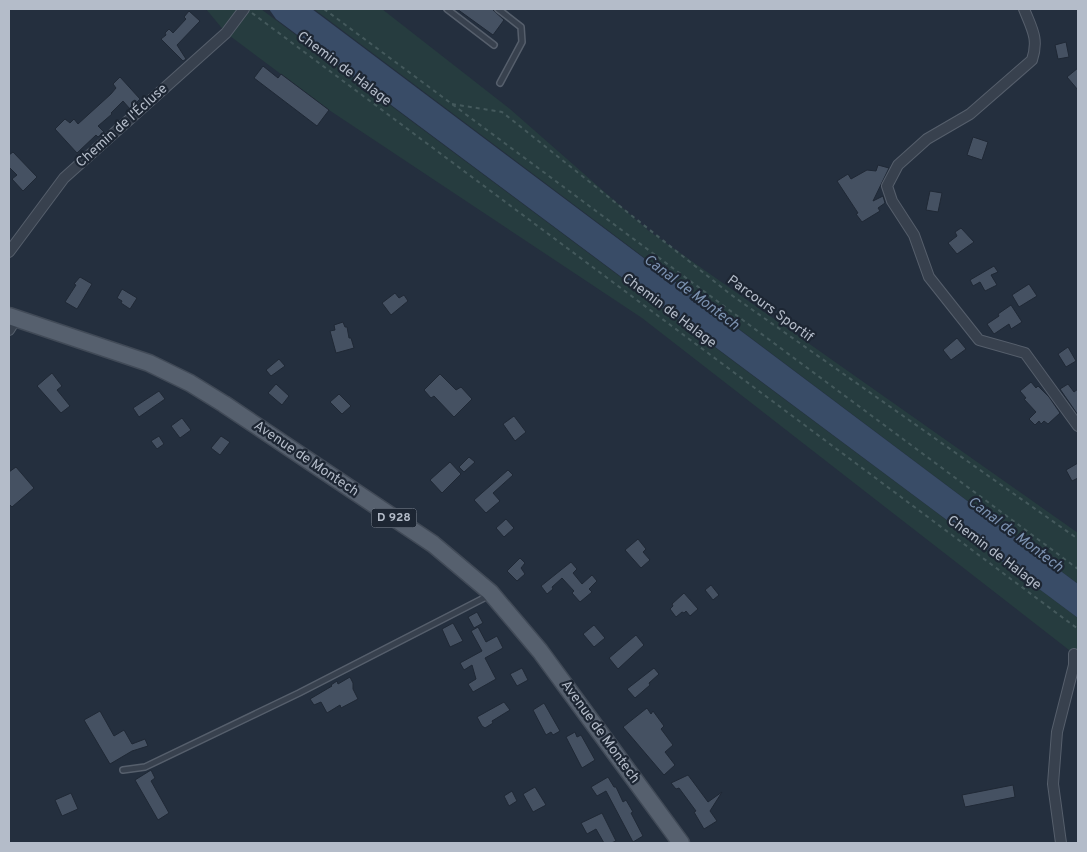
<svg xmlns="http://www.w3.org/2000/svg" width="1087" height="852" viewBox="0 0 1087 852" font-family="Overpass,sans-serif">
	<style>
		.green { fill: #263c3f }
		.water { fill: #394c67 }
		.building { fill: #455162; stroke: #1f2835 }
		.lines { fill: none; stroke-linecap: round; stroke-linejoin: round }
		.service-casing { stroke: #565f6c; stroke-width: 8 }
		.minor-casing { stroke: #565f6c; stroke-width: 12 }
		.primary-casing { stroke: #414a57; stroke-width: 19 }
		.path { stroke: #44595c; stroke-width: 2; stroke-dasharray: 4 4; stroke-linecap: butt }
		.service { stroke: #38414e; stroke-width: 5 }
		.minor { stroke: #38414e; stroke-width: 10 }
		.primary { stroke: #56606e; stroke-width: 16 }
		.labels { text-anchor: middle; dominant-baseline: central; stroke-width: 4.5; stroke-linejoin: round; paint-order: stroke }
		.shield { fill: #1d2633; stroke: #878f9c; stroke-width: 1 }
		.shield-label { font-size: 12px; font-weight: bold; fill: #b4bcc9 }
		.street-label { font-size: 14px; fill: #b4bcc9; stroke: #1d2633 }
		.water-label { font-size: 15px; font-style: italic; fill: #7c92b1; stroke: #1d2633 }
	</style>
	<rect width="100%" height="100%" fill="#242f3e"/>
	<g class="green">
		<polygon points="206,9 261,9 1078,618 1078,657 642,318 329,110 226,33"/>
		<polygon points="314,9 382,9 510,109 649,231 1078,533 1078,584"/>
	</g>
	<polygon class="water" points="269,9 312,9 1078,584 1078,618 276,19"/>
	<g class="building">
		<polygon points="457,9 492,9 504,20 493,35"/>
		<polygon points="189,11 200,21 177,45 186,59 183,61 161,39 166,35 165,33 169,29 173,33 186,19 184,17"/>
		<polygon points="1066,42 1069,57 1058,59 1055,45"/>
		<polygon points="263,66 278,78 281,74 329,110 317,126 254,78"/>
		<polygon points="1078,68 1078,90 1067,77"/>
		<polygon points="120,77 140,99 130,109 123,101 111,113 112,114 98,126 104,132 98,137 96,135 77,153 55,129 65,119 70,123 74,119 78,124 111,94 116,88 113,84"/>
		<polygon points="973,137 988,142 982,160 967,155"/>
		<polygon points="13,152 37,177 23,191 12,179 17,175 9,167 9,155"/>
		<polygon points="878,165 889,168 873,201 883,196 885,203 878,208 880,211 862,222 856,214 858,213 837,181 848,174 851,179 867,170 876,171"/>
		<polygon points="930,191 942,193 938,212 926,210"/>
		<polygon points="961,228 974,242 957,254 948,243 957,236 955,232"/>
		<polygon points="994,266 998,272 991,275 997,285 985,291 980,282 973,286 970,280"/>
		<polygon points="80,277 92,284 77,309 65,302 76,285 74,284"/>
		<polygon points="1029,284 1037,296 1019,307 1012,295"/>
		<polygon points="122,289 137,298 130,309 121,303 122,301 117,298"/>
		<polygon points="395,293 399,298 404,295 408,301 391,315 382,303"/>
		<polygon points="1011,305 1022,322 1011,329 1009,324 994,334 987,324 999,316 998,314"/>
		<polygon points="343,322 345,327 347,327 349,338 351,338 354,348 336,353 330,331 335,330 334,325"/>
		<polygon points="957,338 966,349 951,360 943,350"/>
		<polygon points="1068,347 1076,361 1066,367 1058,354"/>
		<polygon points="279,359 285,366 271,376 266,370"/>
		<polygon points="52,373 62,386 57,390 70,406 61,413 37,386"/>
		<polygon points="440,374 456,390 461,387 472,399 454,417 434,396 431,398 424,390"/>
		<polygon points="1031,382 1036,388 1038,386 1049,397 1060,413 1048,424 1044,421 1041,424 1039,421 1035,425 1029,419 1036,412 1024,399 1026,398 1020,391"/>
		<polygon points="276,384 289,396 282,405 268,393"/>
		<polygon points="1068,384 1074,392 1078,389 1078,415 1060,389"/>
		<polygon points="159,391 165,399 139,417 133,408"/>
		<polygon points="339,394 351,406 342,414 330,402"/>
		<polygon points="514,416 526,432 515,441 503,424"/>
		<polygon points="182,418 191,430 180,438 171,426"/>
		<polygon points="159,436 164,444 157,449 151,441"/>
		<polygon points="221,436 230,442 220,455 211,448"/>
		<polygon points="469,457 475,462 464,472 459,467"/>
		<polygon points="450,462 461,474 442,493 430,480"/>
		<polygon points="1078,463 1078,478 1072,481 1066,470"/>
		<polygon points="16,467 34,488 12,507 9,504 9,472"/>
		<polygon points="508,470 513,475 493,493 500,501 486,513 474,500"/>
		<polygon points="506,519 514,528 504,537 496,528"/>
		<polygon points="638,539 646,549 643,552 650,560 641,568 625,550"/>
		<polygon points="520,558 525,563 521,568 525,574 517,581 507,571"/>
		<polygon points="571,562 577,569 573,573 582,584 592,575 597,581 589,589 592,592 580,602 572,593 574,591 562,578 552,587 553,589 547,594 541,586"/>
		<polygon points="711,585 719,595 713,600 705,590"/>
		<polygon points="684,593 698,609 690,616 686,611 684,613 682,612 676,617 670,609 673,606 672,604"/>
		<polygon points="477,612 483,623 474,628 468,617"/>
		<polygon points="453,623 463,641 450,647 442,629"/>
		<polygon points="594,625 605,638 594,647 583,634"/>
		<polygon points="478,627 486,642 497,636 503,648 485,658 496,679 473,692 468,684 476,679 472,665 464,670 460,663 482,651 471,631"/>
		<polygon points="636,635 644,645 618,669 609,658"/>
		<polygon points="522,668 528,680 517,686 510,674"/>
		<polygon points="654,668 659,674 649,683 650,685 635,698 627,689"/>
		<polygon points="350,677 353,683 353,689 358,699 341,708 340,705 327,713 321,702 314,705 310,699 332,686 331,685 337,681 338,684"/>
		<polygon points="504,702 510,710 492,721 493,723 485,728 482,726 477,717"/>
		<polygon points="544,703 560,731 553,735 551,732 546,735 533,710"/>
		<polygon points="647,708 651,714 653,711 664,726 661,729 673,745 665,752 675,765 664,775 623,727"/>
		<polygon points="100,711 114,736 124,730 132,744 145,739 148,746 132,751 110,764 84,720"/>
		<polygon points="575,732 577,737 581,735 595,760 582,768 566,737"/>
		<polygon points="151,770 155,778 151,781 169,813 158,820 135,780"/>
		<polygon points="688,775 708,802 722,792 710,811 717,821 704,829 694,812 696,811 679,788 676,789 671,783"/>
		<polygon points="608,777 614,787 616,787 623,802 626,800 633,812 631,813 643,836 633,842 606,791 597,796 591,787"/>
		<polygon points="1013,785 1015,797 965,807 962,795"/>
		<polygon points="535,787 546,805 533,812 523,794"/>
		<polygon points="512,791 517,801 509,806 504,796"/>
		<polygon points="71,793 78,809 62,816 55,800"/>
		<polygon points="602,813 616,841 611,843 604,843 596,829 587,834 581,823"/>
	</g>
	<g class="lines">
		<defs>
			<g id="service">
				<polyline points="447,9 494,45"/>
				<polyline points="498,9 521,27 522,42 500,83"/>
				<polyline points="123,770 145,767 299,693 486,597 488,594"/>
			</g>
			<g id="minor">
				<path d="M1024,9C1032,29 1039,39 1032,60L970,114L927,139L898,165L887,186L892,201L914,235L929,277L979,340L1025,353L1078,426"/>
				<polyline points="9,252 64,178 226,33 244,9"/>
				<polyline points="9,330 16,319"/>
				<polyline points="1061,843 1053,784 1057,732 1074,665 1074,654"/>
			</g>
			<polyline id="primary" points="9,316 149,363 190,383 224,404 433,544 490,592 540,651 681,843"/>
		</defs>
		<use href="#service" class="service-casing"/>
		<use href="#minor" class="minor-casing"/>
		<use href="#primary" class="primary-casing"/>
		<g class="path">
			<polyline points="324,9 1078,569"/>
			<polyline points="252,13 1078,629"/>
			<polyline points="452,104 502,112 730,294 1078,539"/>
		</g>
		<use href="#service" class="service"/>
		<use href="#minor" class="minor"/>
		<use href="#primary" class="primary"/>
	</g>
	<g class="labels">
		<rect class="shield" x="371.5" y="508.5" width="45" height="19" rx="4"/>
		<g class="shield-label">
			<text x="394" y="518">D 928</text>
		</g>
		<g class="street-label">
			<text transform="translate(344 69) rotate(37)">Chemin de Halage</text>
			<text transform="translate(122 126) rotate(-42)">Chemin de l'Écluse</text>
			<text transform="translate(770 309) rotate(36)">Parcours Sportif</text>
			<text transform="translate(669 311) rotate(37)">Chemin de Halage</text>
			<text transform="translate(306 459) rotate(34)">Avenue de Montech</text>
			<text transform="translate(994 553) rotate(37)">Chemin de Halage</text>
			<text transform="translate(600 732) rotate(54)">Avenue de Montech</text>
		</g>
		<g class="water-label">
			<text transform="translate(691 293) rotate(37)">Canal de Montech</text>
			<text transform="translate(1015 535) rotate(37)">Canal de Montech</text>
		</g>
	</g>
	<rect width="1087" height="852" fill="none" stroke="#b4bcc9" stroke-width="20"/>
</svg>
